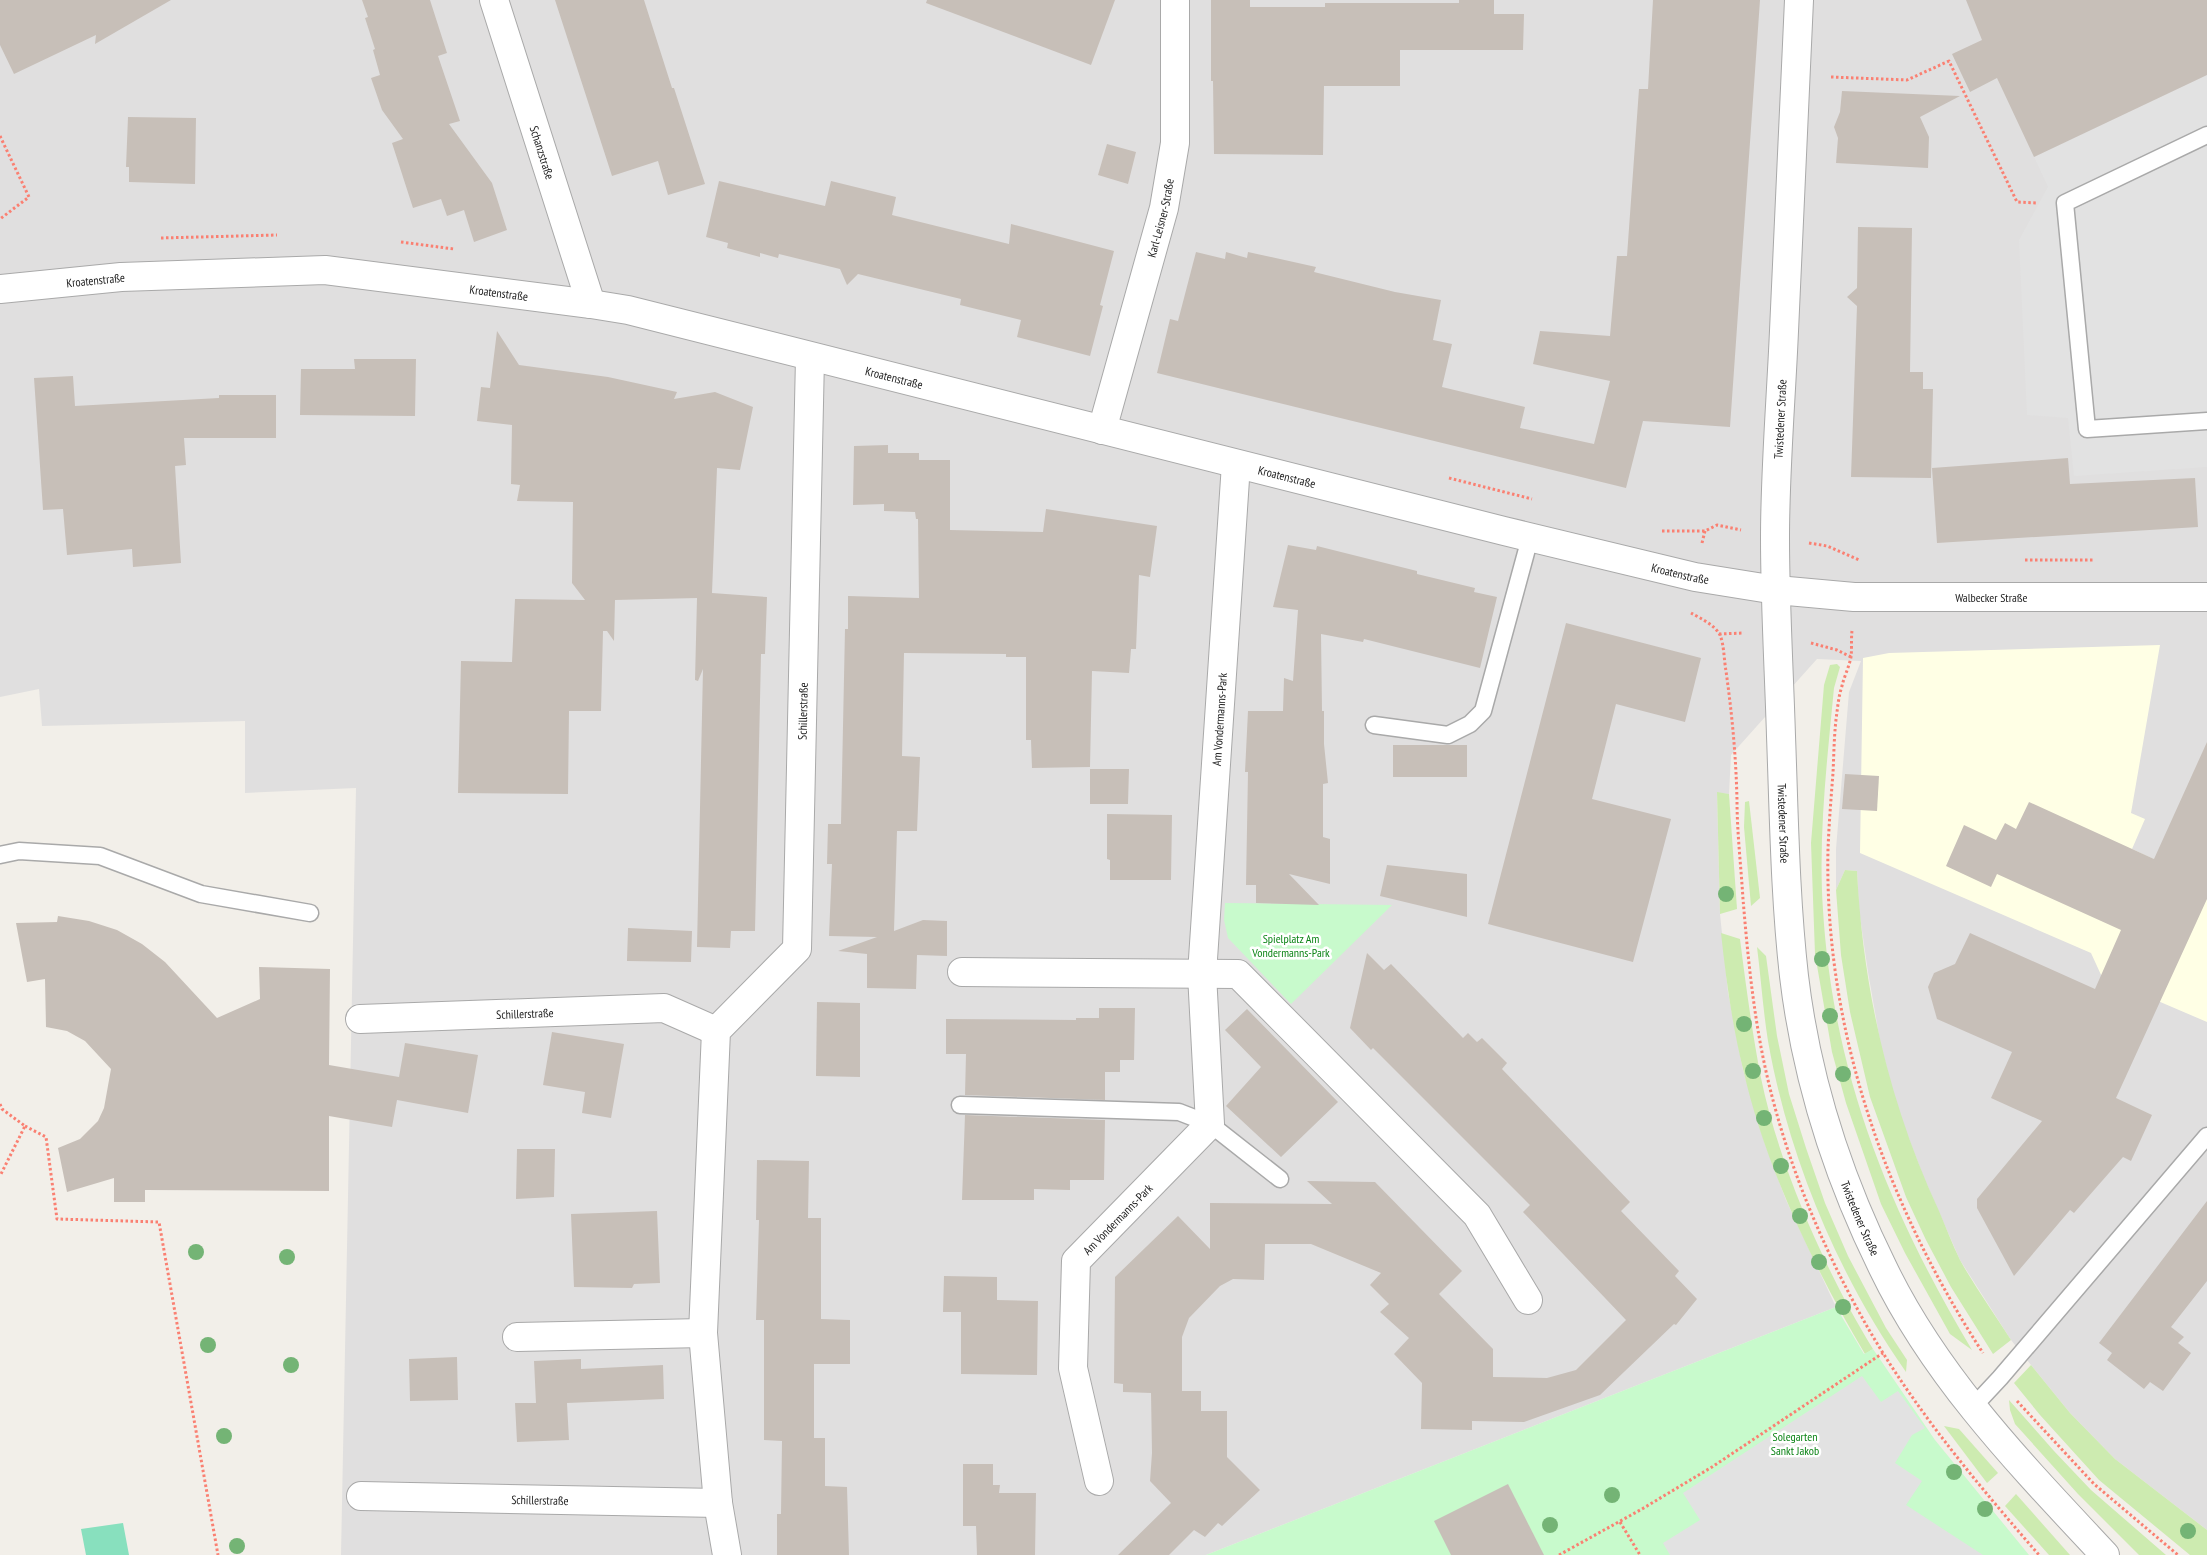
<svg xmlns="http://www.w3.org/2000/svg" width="2207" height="1555" viewBox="0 0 2207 1555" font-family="'PT Sans Narrow',sans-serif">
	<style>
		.residential { fill: #e0dfdf }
		.education { fill: #ffffe5 }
		.grass { fill: #cdebb0 }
		.park { fill: #c8facc }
		.pitch { fill: #88e0be }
		.parking { fill: #e2e2e2 }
		.building { fill: #c7bfb8 }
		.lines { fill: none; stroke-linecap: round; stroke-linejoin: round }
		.service-casing { stroke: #a9a9a9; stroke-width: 19 }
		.minor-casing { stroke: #a9a9a9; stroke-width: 30 }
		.tertiary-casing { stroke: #a9a9a9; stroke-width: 30 }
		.path { stroke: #fa8072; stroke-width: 3; stroke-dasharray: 2.5 2.5; stroke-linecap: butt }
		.service { stroke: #fff; stroke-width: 16 }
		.minor { stroke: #fff; stroke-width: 28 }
		.tertiary { stroke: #fff; stroke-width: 28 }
		.tree { fill: #74b475 }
		.labels { text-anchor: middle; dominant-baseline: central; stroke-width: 5; stroke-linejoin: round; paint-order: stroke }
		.street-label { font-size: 12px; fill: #222; stroke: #fff }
		.park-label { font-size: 12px; fill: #0c8416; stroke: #fff }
	</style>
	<rect width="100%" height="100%" fill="#f2efe9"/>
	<polygon class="residential" points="0,0 2207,0 2207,1530 2115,1459 2070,1413 2031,1365 2011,1340 1960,1260 1924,1178 1897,1108 1880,1041 1868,972 1859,910 1857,871 1845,870 1836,890 1836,849 1849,692 1861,661 1817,659 1731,755 1729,794 1717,793 1720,914 1728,992 1743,1070 1765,1144 1786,1200 1836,1307 1206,1555 341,1555 356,788 245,793 245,721 42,726 39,689 0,697"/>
	<polygon class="education" points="2160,645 2131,813 2145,819 2132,849 2207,884 2207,1022 2102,977 2091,953 1860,853 1863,658 1889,653"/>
	<g class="grass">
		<path d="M1837,664L1840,667L1834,688C1827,761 1818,837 1823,910C1833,1073 1889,1211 1972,1350L1950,1334L1905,1253L1881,1204L1846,1103L1832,1052L1815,954L1811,843L1824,685L1830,665Z"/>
		<polygon points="1717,792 1729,794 1737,909 1720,914"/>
		<polygon points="1749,801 1760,898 1751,906 1744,827 1745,802"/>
		<path d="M1845,870L1857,871C1863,990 1889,1103 1939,1211C1946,1227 1952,1244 1960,1260C1975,1287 1994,1313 2011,1340L1993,1354L1951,1287L1926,1240L1906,1197L1870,1097L1850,1012L1841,955L1836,890Z"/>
		<path d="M1721,933L1740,939C1746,986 1752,1032 1761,1078C1779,1166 1826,1273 1873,1349L1865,1354C1814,1268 1765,1166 1743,1069C1732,1024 1726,979 1721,933Z"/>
		<path d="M1757,947L1766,956L1777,1036L1789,1094L1806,1148L1825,1203L1848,1256L1886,1328L1907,1360L1906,1372C1838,1275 1789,1159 1768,1041C1763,1010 1761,978 1757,947Z"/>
		<polygon points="2031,1365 2070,1413 2115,1459 2207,1530 2207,1555 2190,1555 2099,1480 2040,1415 2014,1383"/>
		<polygon points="2009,1400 2054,1451 2091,1490 2166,1555 2139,1555 2078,1494 2015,1424 2010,1410"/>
		<polygon points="1944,1426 1959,1429 1998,1473 1987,1483"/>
		<polygon points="2016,1494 2070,1555 2049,1555 2005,1506"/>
	</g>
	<g class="park">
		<polygon points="1225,903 1392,905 1291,1004 1228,938 1224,920"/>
		<polygon points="1836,1307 1864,1354 1873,1349 1935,1440 2029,1555 1206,1555"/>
	</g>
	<polygon class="pitch" points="123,1523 129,1555 86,1555 81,1529"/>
	<g class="parking">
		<polygon points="2207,75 2207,467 2074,476 2068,418 2027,415 2019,240 2048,187 2034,157"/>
		<polygon points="1862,1376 1881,1402 1898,1391 1925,1428 1912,1435 1895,1463 1922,1481 1906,1505 1983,1555 1670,1555 1663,1543 1700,1520 1683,1493"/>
	</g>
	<g class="building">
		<polygon points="0,0 171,0 95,44 96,35 14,74 0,45"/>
		<polygon points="362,0 430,0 447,53 438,56 460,121 449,124 492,183 507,230 474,242 464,210 447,216 441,199 413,208 392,143 403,139 382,110 371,78 380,75 373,50 375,49 365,18 368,17"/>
		<polygon points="555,0 644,0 672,88 674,88 705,184 668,195 658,161 612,176"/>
		<polygon points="927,0 1115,0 1091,65 926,3"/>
		<polygon points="1211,0 1250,0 1250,7 1325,7 1325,3 1459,3 1459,0 1494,0 1494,14 1524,14 1523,50 1400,50 1400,86 1324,86 1323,155 1214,154 1213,81 1211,81"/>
		<polygon points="1653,0 1760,0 1730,427 1643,421 1626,488 1157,373 1170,319 1178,321 1196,252 1225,259 1226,252 1247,258 1248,252 1316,267 1314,272 1395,292 1441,300 1433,340 1452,344 1442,387 1525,407 1520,428 1594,444 1610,381 1533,364 1540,331 1610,336 1617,256 1627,256 1639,89 1648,89"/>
		<polygon points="1966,0 2207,0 2207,75 2034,157 1997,78 1970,92 1952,54 1982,40"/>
		<polygon points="1842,91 1960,96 1920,117 1929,137 1928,168 1836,163 1838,138 1834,127 1840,112"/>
		<polygon points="128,117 196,118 195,184 129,182 129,167 126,167"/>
		<polygon points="1107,144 1136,152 1128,184 1098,175"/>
		<polygon points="719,181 825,206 831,181 896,197 892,215 1009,244 1011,224 1114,251 1100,305 1103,306 1090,356 1017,337 1021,320 960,305 961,299 858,274 847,285 840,269 779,254 778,258 760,253 760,257 727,248 728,243 706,237"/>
		<polygon points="1858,227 1912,228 1910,372 1923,372 1923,389 1933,389 1931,478 1851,477 1857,306 1847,297 1857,288"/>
		<polygon points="497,331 519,365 608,377 677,392 674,399 715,392 753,407 740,470 717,468 712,593 767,597 765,654 761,654 755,931 731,931 730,948 697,947 703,669 698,681 695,680 697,598 615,600 614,641 607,631 603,631 601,711 569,711 568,794 458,793 461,661 512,662 515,599 585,600 572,583 573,502 517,501 520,485 511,484 512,425 477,421 481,387 490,388"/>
		<polygon points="354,359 416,359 415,416 300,415 301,369 355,369"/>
		<polygon points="73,376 75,406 219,398 219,395 276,395 276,438 184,438 186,465 175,466 181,563 133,567 132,549 67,555 63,509 43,510 34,378"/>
		<polygon points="888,445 888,453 919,453 919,460 950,460 950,530 1043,532 1046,509 1157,526 1150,577 1139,575 1136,649 1131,649 1129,673 1092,671 1090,767 1032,768 1031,740 1026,740 1026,657 1006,657 1006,654 904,653 902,756 920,757 917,831 897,831 894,931 923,920 947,921 947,956 917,955 916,989 867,988 867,954 838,951 877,937 829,936 832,864 827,864 828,824 841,824 845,629 848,629 848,596 919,598 918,519 916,519 915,512 884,511 884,504 853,505 854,446"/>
		<polygon points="2068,458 2070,484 2195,478 2198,527 1937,543 1932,468"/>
		<polygon points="1288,545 1316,550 1317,546 1417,571 1417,574 1475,588 1474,592 1497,597 1480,668 1364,639 1363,642 1321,634 1322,711 1324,711 1324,744 1328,783 1323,784 1323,837 1330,839 1330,884 1289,874 1319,905 1256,903 1256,885 1246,885 1248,772 1245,772 1248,711 1283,711 1284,678 1293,681 1298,610 1273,607"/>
		<polygon points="1566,623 1701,658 1685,722 1616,704 1592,799 1671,819 1633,962 1488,924"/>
		<polygon points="2207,742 2207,899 2116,1098 2152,1115 2131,1161 2123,1157 2074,1213 2070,1210 2014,1276 1977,1208 1977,1199 2042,1121 1991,1098 2012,1052 1937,1019 1928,987 1934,973 1955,964 1970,933 2095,989 2121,930 1997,874 1991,887 1946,866 1964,825 1996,840 2005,823 2016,829 2029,802 2154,859"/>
		<rect x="1393" y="745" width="74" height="32"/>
		<polygon points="1090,769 1129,769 1128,804 1090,804"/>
		<polygon points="1845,774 1879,776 1877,811 1842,809"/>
		<polygon points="1107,814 1172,815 1171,880 1110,880 1110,860 1107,859"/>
		<polygon points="1387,865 1467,874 1467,917 1380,896"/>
		<polygon points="58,916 89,921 117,930 142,944 165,962 217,1018 260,999 259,967 330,969 329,1065 399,1077 405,1043 478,1055 468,1113 397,1100 392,1127 329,1116 329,1191 145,1190 145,1202 114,1202 114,1178 67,1192 58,1148 80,1139 98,1121 104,1108 111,1069 85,1041 67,1031 46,1027 45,979 27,982 16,923 57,922"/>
		<polygon points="628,928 692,931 691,962 627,961"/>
		<polygon points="1367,953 1384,970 1391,964 1463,1038 1468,1033 1477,1042 1482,1038 1507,1063 1502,1069 1630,1202 1621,1211 1679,1271 1675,1276 1697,1299 1676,1325 1674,1324 1600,1395 1524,1422 1472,1421 1472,1430 1421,1429 1422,1383 1394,1354 1409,1338 1380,1312 1389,1304 1370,1285 1381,1273 1311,1244 1265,1244 1264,1280 1233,1279 1220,1286 1189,1318 1182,1337 1182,1391 1201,1391 1201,1411 1227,1411 1227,1457 1260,1490 1222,1526 1218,1523 1205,1537 1194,1530 1169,1555 1118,1555 1171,1503 1150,1481 1152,1453 1151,1393 1123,1392 1123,1384 1114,1383 1115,1277 1178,1216 1210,1249 1210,1203 1332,1204 1307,1181 1375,1182 1462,1271 1439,1294 1493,1349 1493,1377 1547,1378 1576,1370 1626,1320 1523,1212 1530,1205 1373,1048 1371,1050 1350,1028"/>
		<polygon points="817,1002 860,1003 860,1077 816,1076"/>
		<polygon points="1099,1008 1135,1008 1134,1060 1120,1060 1120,1072 1105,1072 1105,1100 965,1095 966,1054 946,1054 946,1019 1076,1020 1076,1018 1099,1018"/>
		<polygon points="1247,1009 1338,1102 1281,1157 1226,1106 1261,1067 1225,1030"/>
		<polygon points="552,1032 624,1044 611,1118 582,1113 585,1092 543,1085"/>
		<polygon points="965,1115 1105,1120 1104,1180 1070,1180 1070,1190 1034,1189 1034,1200 962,1200"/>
		<polygon points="517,1149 555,1149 554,1197 516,1199"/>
		<polygon points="757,1160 809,1161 808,1218 821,1218 821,1319 850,1320 850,1364 814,1364 814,1438 825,1438 825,1486 847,1487 849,1555 777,1555 777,1514 781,1514 782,1441 764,1440 764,1320 756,1320 759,1220 756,1220"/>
		<polygon points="2207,1201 2207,1281 2171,1327 2184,1337 2178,1343 2191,1353 2163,1391 2150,1382 2144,1389 2107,1360 2112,1353 2099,1343"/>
		<polygon points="657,1211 660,1283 634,1284 632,1288 574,1287 571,1214"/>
		<polygon points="944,1276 997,1277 997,1300 1038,1301 1037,1375 961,1374 961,1312 943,1312"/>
		<polygon points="457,1357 458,1400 410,1401 409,1359"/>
		<polygon points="581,1359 581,1369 663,1365 664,1399 567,1403 569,1440 517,1442 515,1403 536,1403 534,1361"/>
		<polygon points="963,1464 993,1464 993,1485 1000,1485 999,1493 1036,1493 1035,1555 977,1555 976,1526 963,1526"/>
		<polygon points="1508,1484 1544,1555 1451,1555 1434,1521"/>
	</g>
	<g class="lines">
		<defs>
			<g id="service">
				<polyline points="2207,135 2065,203 2087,429 2207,421"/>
				<polyline points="1374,725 1448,735 1470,724 1483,711 1530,538"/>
				<polyline points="0,855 19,851 100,856 201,894 310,913"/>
				<polyline points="960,1105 1179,1112 1210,1124 1280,1179"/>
				<polyline points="1972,1408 2000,1378 2207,1136"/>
			</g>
			<g id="minor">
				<path id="s1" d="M494,0L591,304"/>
				<path id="s2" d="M1102,430L1164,208L1175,143V0"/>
				<polyline points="962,972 1238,974 1477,1215 1528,1300"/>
				<path id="s3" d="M360,1019L664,1008L716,1031"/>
				<polyline points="517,1337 703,1333"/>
				<path id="s4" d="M1099,1481L1073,1368L1076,1261L1210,1124L1202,974L1236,464"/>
				<path id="s5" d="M361,1496L718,1503"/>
				<path id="s6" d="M727,1555L718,1503L703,1333L716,1031L797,949L810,358"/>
			</g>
			<g id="tertiary">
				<path id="s7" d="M1799,0C1794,110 1789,221 1784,331C1781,400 1775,469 1775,538C1775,604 1779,670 1781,736C1784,816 1785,897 1794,976C1806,1077 1838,1177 1883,1268C1936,1378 2022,1466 2105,1555"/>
				<path id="s8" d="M0,289L121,277L325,270L591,304L628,310L1504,531L1695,577L1776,590L1854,597H2207"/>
			</g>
		</defs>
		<use href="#service" class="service-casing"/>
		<use href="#minor" class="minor-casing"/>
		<use href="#tertiary" class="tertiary-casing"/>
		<g class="path">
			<polyline points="1831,77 1907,80 1949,61 2017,202 2037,203"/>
			<polyline points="0,136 29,197 0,219"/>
			<polyline points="161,238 277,235"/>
			<polyline points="401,242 454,249"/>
			<polyline points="1449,478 1532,499"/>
			<polyline points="1662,531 1705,531 1717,525 1741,530"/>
			<polyline points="1702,543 1705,531"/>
			<polyline points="1809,543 1827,546 1859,560"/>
			<polyline points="2025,560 2094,560"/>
			<path d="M1691,613C1700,618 1715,625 1720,635C1724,644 1724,660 1726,671C1732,714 1736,756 1737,800C1737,833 1741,866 1743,899C1748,959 1754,1021 1768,1080C1787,1161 1819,1239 1859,1312C1907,1400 1973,1479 2039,1555"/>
			<path d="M1852,631C1851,639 1852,649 1851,657C1849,667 1844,677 1842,686C1839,695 1838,704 1837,712C1834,732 1834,753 1833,773C1831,798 1829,824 1828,849C1824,1029 1886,1204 1983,1353"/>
			<polyline points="1719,634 1744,633"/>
			<polyline points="1811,643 1837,650 1851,657"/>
			<polyline points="0,1104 2,1109 25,1126 0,1176"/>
			<polyline points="25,1126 46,1137 57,1219 159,1222 218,1555"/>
			<polyline points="2017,1401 2094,1484 2178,1555"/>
			<polyline points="1620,1522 1640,1555"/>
			<polyline points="1559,1555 1642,1509 1712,1467 1883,1353"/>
		</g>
		<use href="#service" class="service"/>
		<use href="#minor" class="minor"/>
		<use href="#tertiary" class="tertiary"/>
	</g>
	<g class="tree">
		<circle cx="1726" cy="894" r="8"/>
		<circle cx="1822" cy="959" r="8"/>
		<circle cx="1830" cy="1016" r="8"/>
		<circle cx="1744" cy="1024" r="8"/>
		<circle cx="1753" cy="1071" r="8"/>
		<circle cx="1843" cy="1074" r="8"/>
		<circle cx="1764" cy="1118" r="8"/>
		<circle cx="1781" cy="1166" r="8"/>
		<circle cx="1800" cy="1216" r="8"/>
		<circle cx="196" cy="1252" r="8"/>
		<circle cx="287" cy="1257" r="8"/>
		<circle cx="1819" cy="1262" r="8"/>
		<circle cx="1843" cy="1307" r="8"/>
		<circle cx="208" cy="1345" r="8"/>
		<circle cx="291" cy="1365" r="8"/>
		<circle cx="224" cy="1436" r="8"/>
		<circle cx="1954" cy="1472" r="8"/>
		<circle cx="1612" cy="1495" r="8"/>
		<circle cx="1985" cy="1509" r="8"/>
		<circle cx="1550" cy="1525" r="8"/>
		<circle cx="2188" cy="1531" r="8"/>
		<circle cx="237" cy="1546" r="8"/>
	</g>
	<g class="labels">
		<g class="street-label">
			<text stroke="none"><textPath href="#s1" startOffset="160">Schanzstraße</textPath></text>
			<text stroke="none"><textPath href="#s2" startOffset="220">Karl-Leisner-Straße</textPath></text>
			<text stroke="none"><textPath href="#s8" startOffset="96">Kroatenstraße</textPath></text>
			<text stroke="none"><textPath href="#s8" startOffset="501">Kroatenstraße</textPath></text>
			<text stroke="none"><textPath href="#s8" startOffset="906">Kroatenstraße</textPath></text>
			<text transform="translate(1780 419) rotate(-87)">Twistedener Straße</text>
			<text stroke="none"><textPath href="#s8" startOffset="1311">Kroatenstraße</textPath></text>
			<text stroke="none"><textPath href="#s8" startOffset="1716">Kroatenstraße</textPath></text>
			<text stroke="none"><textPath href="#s8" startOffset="2029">Walbecker Straße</textPath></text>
			<text stroke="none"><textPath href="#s6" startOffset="879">Schillerstraße</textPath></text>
			<text stroke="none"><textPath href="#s4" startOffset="820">Am Vondermanns-Park</textPath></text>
			<text stroke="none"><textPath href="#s7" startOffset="824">Twistedener Straße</textPath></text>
			<text stroke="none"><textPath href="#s3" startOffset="165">Schillerstraße</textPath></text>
			<text stroke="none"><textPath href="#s4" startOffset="282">Am Vondermanns-Park</textPath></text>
			<text stroke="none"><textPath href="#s7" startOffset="1229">Twistedener Straße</textPath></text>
			<text stroke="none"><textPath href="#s5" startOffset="179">Schillerstraße</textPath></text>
		</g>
		<g class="park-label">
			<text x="1291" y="938">Spielplatz Am<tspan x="1291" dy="14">Vondermanns-Park</tspan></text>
			<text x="1795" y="1436">Solegarten<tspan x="1795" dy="14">Sankt Jakob</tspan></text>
		</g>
	</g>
</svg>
